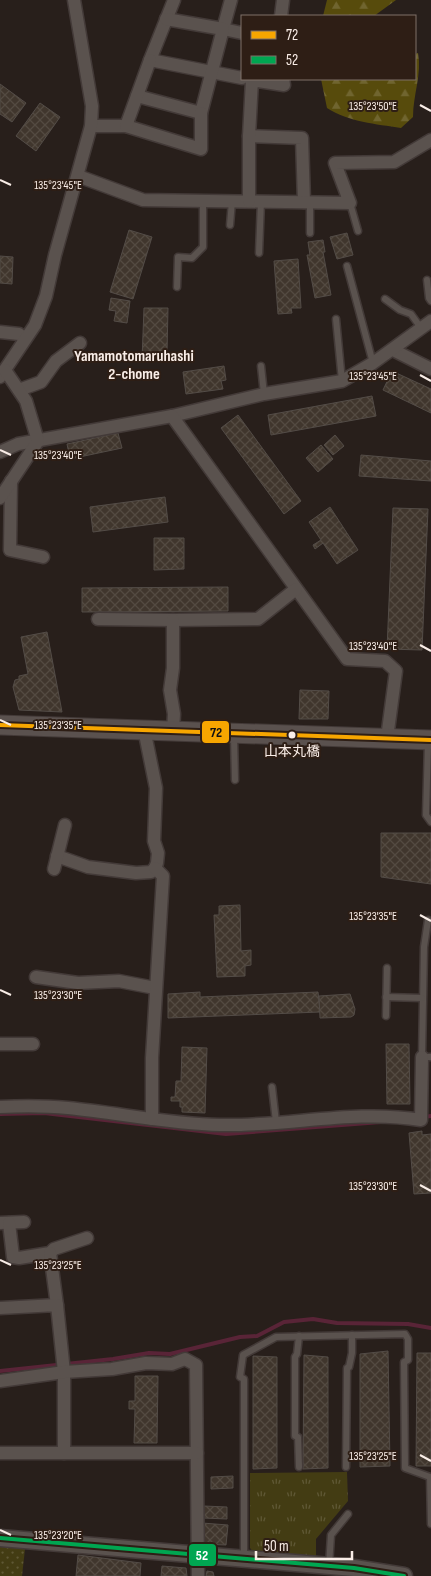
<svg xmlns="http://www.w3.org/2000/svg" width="431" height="1576" viewBox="0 0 431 1576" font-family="'Sofia Sans Condensed','Noto Sans JP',sans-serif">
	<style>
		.grass { fill: url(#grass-tufts) }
		.forest { fill: url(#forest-firs) }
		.garden { fill: url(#garden-dots) }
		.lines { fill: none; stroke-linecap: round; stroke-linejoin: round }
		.stream { stroke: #592437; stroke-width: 4 }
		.building { fill: url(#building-cross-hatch); stroke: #534c47 }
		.service-casing { stroke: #433a38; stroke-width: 9 }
		.minor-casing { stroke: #433a38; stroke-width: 15 }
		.tertiary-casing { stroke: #433a38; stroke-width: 19 }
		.secondary-casing { stroke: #433a38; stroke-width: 21 }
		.service { stroke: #5a524e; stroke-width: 6 }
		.minor { stroke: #5a524e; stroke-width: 12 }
		.tertiary { stroke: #5a524e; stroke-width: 16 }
		.secondary { stroke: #5a514e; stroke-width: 19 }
		.bus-1-casing { stroke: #2e1e15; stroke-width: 8 }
		.bus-2-casing { stroke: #2e1e15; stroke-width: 8 }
		.bus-1 { stroke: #f7a600; stroke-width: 4 }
		.bus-2 { stroke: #00a651; stroke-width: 4 }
		.ticks { fill: none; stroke: #f9ede7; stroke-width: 2 }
		.bus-dot { fill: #f9ede7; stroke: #2e1e15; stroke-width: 2 }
		.labels { text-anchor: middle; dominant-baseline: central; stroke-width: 4; stroke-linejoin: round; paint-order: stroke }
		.bus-label { font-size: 14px; fill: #f9ede7; stroke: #2e1e15 }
		.neighbourhood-label { font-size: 16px; font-weight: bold; fill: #f9ede7; stroke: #2e1e15 }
		.ticks-label { font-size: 12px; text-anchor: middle; fill: #f9ede7; stroke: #2e1e15; stroke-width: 4; stroke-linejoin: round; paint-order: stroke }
		.line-badge { stroke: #2e1e15; stroke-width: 2 }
		.badge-label { font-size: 14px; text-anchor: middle; font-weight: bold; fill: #fff }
		.pale-badge-label { font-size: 14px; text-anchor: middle; font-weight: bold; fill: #111 }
	</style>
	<defs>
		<pattern id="grass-tufts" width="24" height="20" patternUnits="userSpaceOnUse" patternTransform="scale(1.25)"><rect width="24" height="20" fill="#433c13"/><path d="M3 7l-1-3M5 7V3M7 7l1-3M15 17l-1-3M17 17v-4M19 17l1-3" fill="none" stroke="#5f5835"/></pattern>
		<pattern id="forest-firs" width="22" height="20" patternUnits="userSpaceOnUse" patternTransform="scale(1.25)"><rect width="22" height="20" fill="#574b0c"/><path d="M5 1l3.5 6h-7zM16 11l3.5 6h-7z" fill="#70652f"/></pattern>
		<pattern id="garden-dots" width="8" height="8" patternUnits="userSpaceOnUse" patternTransform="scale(1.25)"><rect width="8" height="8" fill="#433c13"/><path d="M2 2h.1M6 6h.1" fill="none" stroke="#5f5835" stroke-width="1.8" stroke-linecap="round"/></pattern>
		<pattern id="building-cross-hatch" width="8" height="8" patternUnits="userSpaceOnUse" patternTransform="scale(1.25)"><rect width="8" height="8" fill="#40362d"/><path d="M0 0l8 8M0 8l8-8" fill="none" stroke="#534a41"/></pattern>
	</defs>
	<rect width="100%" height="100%" fill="#281f1b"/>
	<polygon class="grass" points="347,1472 348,1501 316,1539 316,1560 254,1553 250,1548 250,1473"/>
	<g class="forest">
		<polygon points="327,0 396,0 374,16 323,16"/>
		<path d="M418,53C422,74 413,95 413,117L401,128C376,124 349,122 327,108L321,79H415V54Z"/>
	</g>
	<polygon class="garden" points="0,1546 25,1549 22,1576 0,1576"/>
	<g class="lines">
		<g class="stream">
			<polyline points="0,1114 44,1113 226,1134 381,1122"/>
			<polyline points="423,1117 431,1116"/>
			<polyline points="0,1371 113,1359 149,1353 170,1354 240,1337 257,1336 284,1322 313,1319 337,1323 408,1324 431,1328"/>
		</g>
	</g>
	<g class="building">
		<polygon points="0,84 26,103 12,122 0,114"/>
		<polygon points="40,103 60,117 36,151 16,136"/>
		<polygon points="129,230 152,237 133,299 110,292"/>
		<polygon points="347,233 353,255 337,259 330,237"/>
		<polygon points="323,240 325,252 323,252 331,295 315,298 307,255 310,255 308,242"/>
		<polygon points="0,256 13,257 12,284 0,283"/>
		<polygon points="298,259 301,308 291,308 292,313 278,314 274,261"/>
		<polygon points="111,298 130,301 127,323 114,321 116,311 109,310"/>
		<polygon points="144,308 168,308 167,353 154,352 154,360 142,360"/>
		<polygon points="224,366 226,380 221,381 223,389 186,394 183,372"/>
		<polygon points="392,371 431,389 431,413 383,390"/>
		<polygon points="372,396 376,416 271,435 268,415"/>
		<polygon points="238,415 301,501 284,514 221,428"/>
		<polygon points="118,433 122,448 70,459 67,444"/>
		<polygon points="335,435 344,446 333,455 324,445"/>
		<polygon points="321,445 333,459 318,472 306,458"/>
		<polygon points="361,455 431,461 431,481 359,476"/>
		<polygon points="165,497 168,522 93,532 90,507"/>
		<polygon points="330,507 358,550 337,564 323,543 315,549 313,545 321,540 309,522"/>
		<polygon points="393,508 428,509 422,650 387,649"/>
		<polygon points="154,538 184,538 184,569 154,570"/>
		<polygon points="228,587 228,611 82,612 82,588"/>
		<polygon points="47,632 62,712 19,710 13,687 15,680 19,679 19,676 28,674 21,637"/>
		<polygon points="300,690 329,691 328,719 299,719"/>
		<polygon points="381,833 431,833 431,884 381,877"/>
		<polygon points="240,905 241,951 251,950 251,965 245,966 245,976 217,977 214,915 219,915 219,906"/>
		<polygon points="200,992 200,997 318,992 320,1012 168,1018 168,994"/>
		<polygon points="350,994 355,1009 354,1015 351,1017 320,1018 319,996"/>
		<polygon points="386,1044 409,1044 410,1104 387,1104"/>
		<polygon points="182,1047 207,1048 205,1113 182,1112 182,1107 180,1107 180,1101 171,1101 171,1097 175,1097 176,1081 181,1081"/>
		<polygon points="422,1131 422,1135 431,1134 431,1193 414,1194 409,1133"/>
		<polygon points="388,1351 390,1466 360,1467 360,1354"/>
		<polygon points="417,1353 431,1353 431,1466 416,1466"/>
		<polygon points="304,1355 328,1357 328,1468 303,1469"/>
		<polygon points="253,1356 277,1357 277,1468 253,1469"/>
		<polygon points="135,1376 158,1376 157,1443 134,1443 135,1409 129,1409 129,1401 135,1401"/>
		<polygon points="233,1476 233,1488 211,1489 211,1477"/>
		<polygon points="204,1506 227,1507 227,1519 203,1518"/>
		<polygon points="202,1523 228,1525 226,1545 201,1544"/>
		<polygon points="78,1555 141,1563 140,1576 76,1576"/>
		<polygon points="162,1566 186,1568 187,1576 161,1576"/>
		<polygon points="207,1571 213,1572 214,1576 206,1576"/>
	</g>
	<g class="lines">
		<defs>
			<g id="service">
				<polyline points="350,203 358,231"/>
				<polyline points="230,225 232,201"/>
				<polyline points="310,233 310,202"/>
				<polyline points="259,253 261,201"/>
				<polyline points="347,266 373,363"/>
				<polyline points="427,280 429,298 431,301"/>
				<polyline points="177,287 178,257 192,258 203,247 203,201"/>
				<polyline points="385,299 400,310 411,314 421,328"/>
				<polyline points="336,319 342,381"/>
				<polyline points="261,366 264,394"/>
				<polyline points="234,736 235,780"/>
				<polyline points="428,743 426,815 431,822"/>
				<polyline points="428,920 424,947 422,1057 431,1057"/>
				<polyline points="386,997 422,998"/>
				<polyline points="386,1016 387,968"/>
				<polyline points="272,1087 276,1122"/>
				<polyline points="299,1336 297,1354 295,1357 295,1436 298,1437 299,1467"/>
				<polyline points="346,1467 347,1368 349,1367 352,1353 352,1335"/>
				<polyline points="244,1558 244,1379 240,1377 243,1355 276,1337 405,1334 408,1339 408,1360 404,1362 405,1468 430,1477 431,1524"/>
				<polyline points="329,1566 331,1535 348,1514"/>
			</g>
			<g id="minor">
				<polyline points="174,0 150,60 242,78"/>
				<polyline points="231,0 223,29 242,33"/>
				<polyline points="281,16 283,0"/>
				<polyline points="137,96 201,113 223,29 166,19"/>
				<polyline points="91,126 126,126 201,149 201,113"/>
				<polyline points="126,126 150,60"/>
				<polyline points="249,136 302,138 304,202"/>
				<polyline points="78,176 143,200 350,203 335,163 394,162 431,140"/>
				<polyline points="249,201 249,136 252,80 284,85 283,79"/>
				<polyline points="0,332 19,334 25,339"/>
				<polyline points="393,350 431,369"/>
				<polyline points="0,377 35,325 46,296 55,255 91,126 92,106 74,0"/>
				<polyline points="19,390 41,382 56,361 80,343"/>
				<polyline points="172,416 264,394 342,381 373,363 431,321"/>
				<polyline points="0,452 18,444 172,416 347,659 385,661 396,671 387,738"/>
				<polyline points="11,481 10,550 43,557"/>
				<polyline points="0,498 38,441 26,401 5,370"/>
				<polyline points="98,619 173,620 258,619 296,589"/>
				<polyline points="173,620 173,668 170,690 174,714 173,731"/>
				<polyline points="57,856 88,867 136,873 151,872 155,868 157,863 158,853 154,841 156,788 144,729"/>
				<polyline points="54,869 65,825"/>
				<polyline points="36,977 78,983 119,981 155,988"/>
				<polyline points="0,1044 33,1044"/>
				<path d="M0,1107C23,1106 46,1106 68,1108C119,1113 169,1124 220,1125C287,1127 354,1109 421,1120L422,1057"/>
				<polyline points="152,1119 152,1058 163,876 155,868"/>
				<polyline points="0,1223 24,1222"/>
				<polyline points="9,1223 13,1257 19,1258 50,1253 54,1249 87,1238"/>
				<polyline points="50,1253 57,1305"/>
				<polyline points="0,1308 57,1305 64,1372 64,1453"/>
				<polyline points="0,1381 64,1372 112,1369 146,1363 172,1364 185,1359 196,1365 198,1576"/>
				<polyline points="0,1453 197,1453"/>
			</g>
			<polyline id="tertiary" points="0,1538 354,1568 404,1576"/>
			<polyline id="secondary" points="0,725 431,740"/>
		</defs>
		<use href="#service" class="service-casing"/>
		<use href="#minor" class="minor-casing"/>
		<use href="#tertiary" class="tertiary-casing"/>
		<use href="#secondary" class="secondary-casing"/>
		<use href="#service" class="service"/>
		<use href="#minor" class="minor"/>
		<use href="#tertiary" class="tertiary"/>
		<use href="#secondary" class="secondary"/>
		<defs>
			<polyline id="bus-1" points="0,725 431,740"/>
			<polyline id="bus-2" points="0,1538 354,1568 404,1576"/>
		</defs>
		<use href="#bus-1" class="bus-1-casing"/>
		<use href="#bus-2" class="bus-2-casing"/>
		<use href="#bus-1" class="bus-1"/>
		<use href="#bus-2" class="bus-2"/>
	</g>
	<path class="ticks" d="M420,105L431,111M0,180L11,185M420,375L431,381M0,450L11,455M420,645L431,651M0,720L11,725M420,915L431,921M0,990L11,995M420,1185L431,1191M0,1260L11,1265M420,1455L431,1461M0,1530L11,1535"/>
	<circle class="bus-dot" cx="292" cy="735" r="4.5"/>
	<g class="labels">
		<g class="bus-label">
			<text x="292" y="751">山本丸橋</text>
		</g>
		<g class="neighbourhood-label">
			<text x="134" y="356">Yamamotomaruhashi<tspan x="134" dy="18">2-chome</tspan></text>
		</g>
	</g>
	<g class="ticks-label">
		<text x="373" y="110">135°23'50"E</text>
		<text x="58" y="189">135°23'45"E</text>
		<text x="373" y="380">135°23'45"E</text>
		<text x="58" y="459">135°23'40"E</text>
		<text x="373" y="650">135°23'40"E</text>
		<text x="58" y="729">135°23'35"E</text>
		<text x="373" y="920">135°23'35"E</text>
		<text x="58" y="999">135°23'30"E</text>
		<text x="373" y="1190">135°23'30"E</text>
		<text x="58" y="1269">135°23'25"E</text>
		<text x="373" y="1460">135°23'25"E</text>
		<text x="58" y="1539">135°23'20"E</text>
	</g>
	<g class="line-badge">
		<rect x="201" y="720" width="29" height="24" rx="5" fill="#f7a600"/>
		<rect x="188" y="1543" width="29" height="24" rx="5" fill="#00a651"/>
	</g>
	<g class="badge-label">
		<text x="202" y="1560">52</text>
	</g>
	<g class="pale-badge-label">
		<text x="216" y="737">72</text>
	</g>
	<rect x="241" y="15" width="175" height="65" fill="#2e1e15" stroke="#7f7169"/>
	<rect x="251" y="31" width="25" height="8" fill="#f7a600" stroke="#7f7169"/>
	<text x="286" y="40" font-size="15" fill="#f9ede7">72</text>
	<rect x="251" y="56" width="25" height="8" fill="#00a651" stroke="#7f7169"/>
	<text x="286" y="65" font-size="15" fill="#f9ede7">52</text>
	<path d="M256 1551v8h96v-8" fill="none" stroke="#f9ede7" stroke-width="2.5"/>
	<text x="264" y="1551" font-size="15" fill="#f9ede7" stroke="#2e1e15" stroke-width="4" paint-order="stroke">50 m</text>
</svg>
